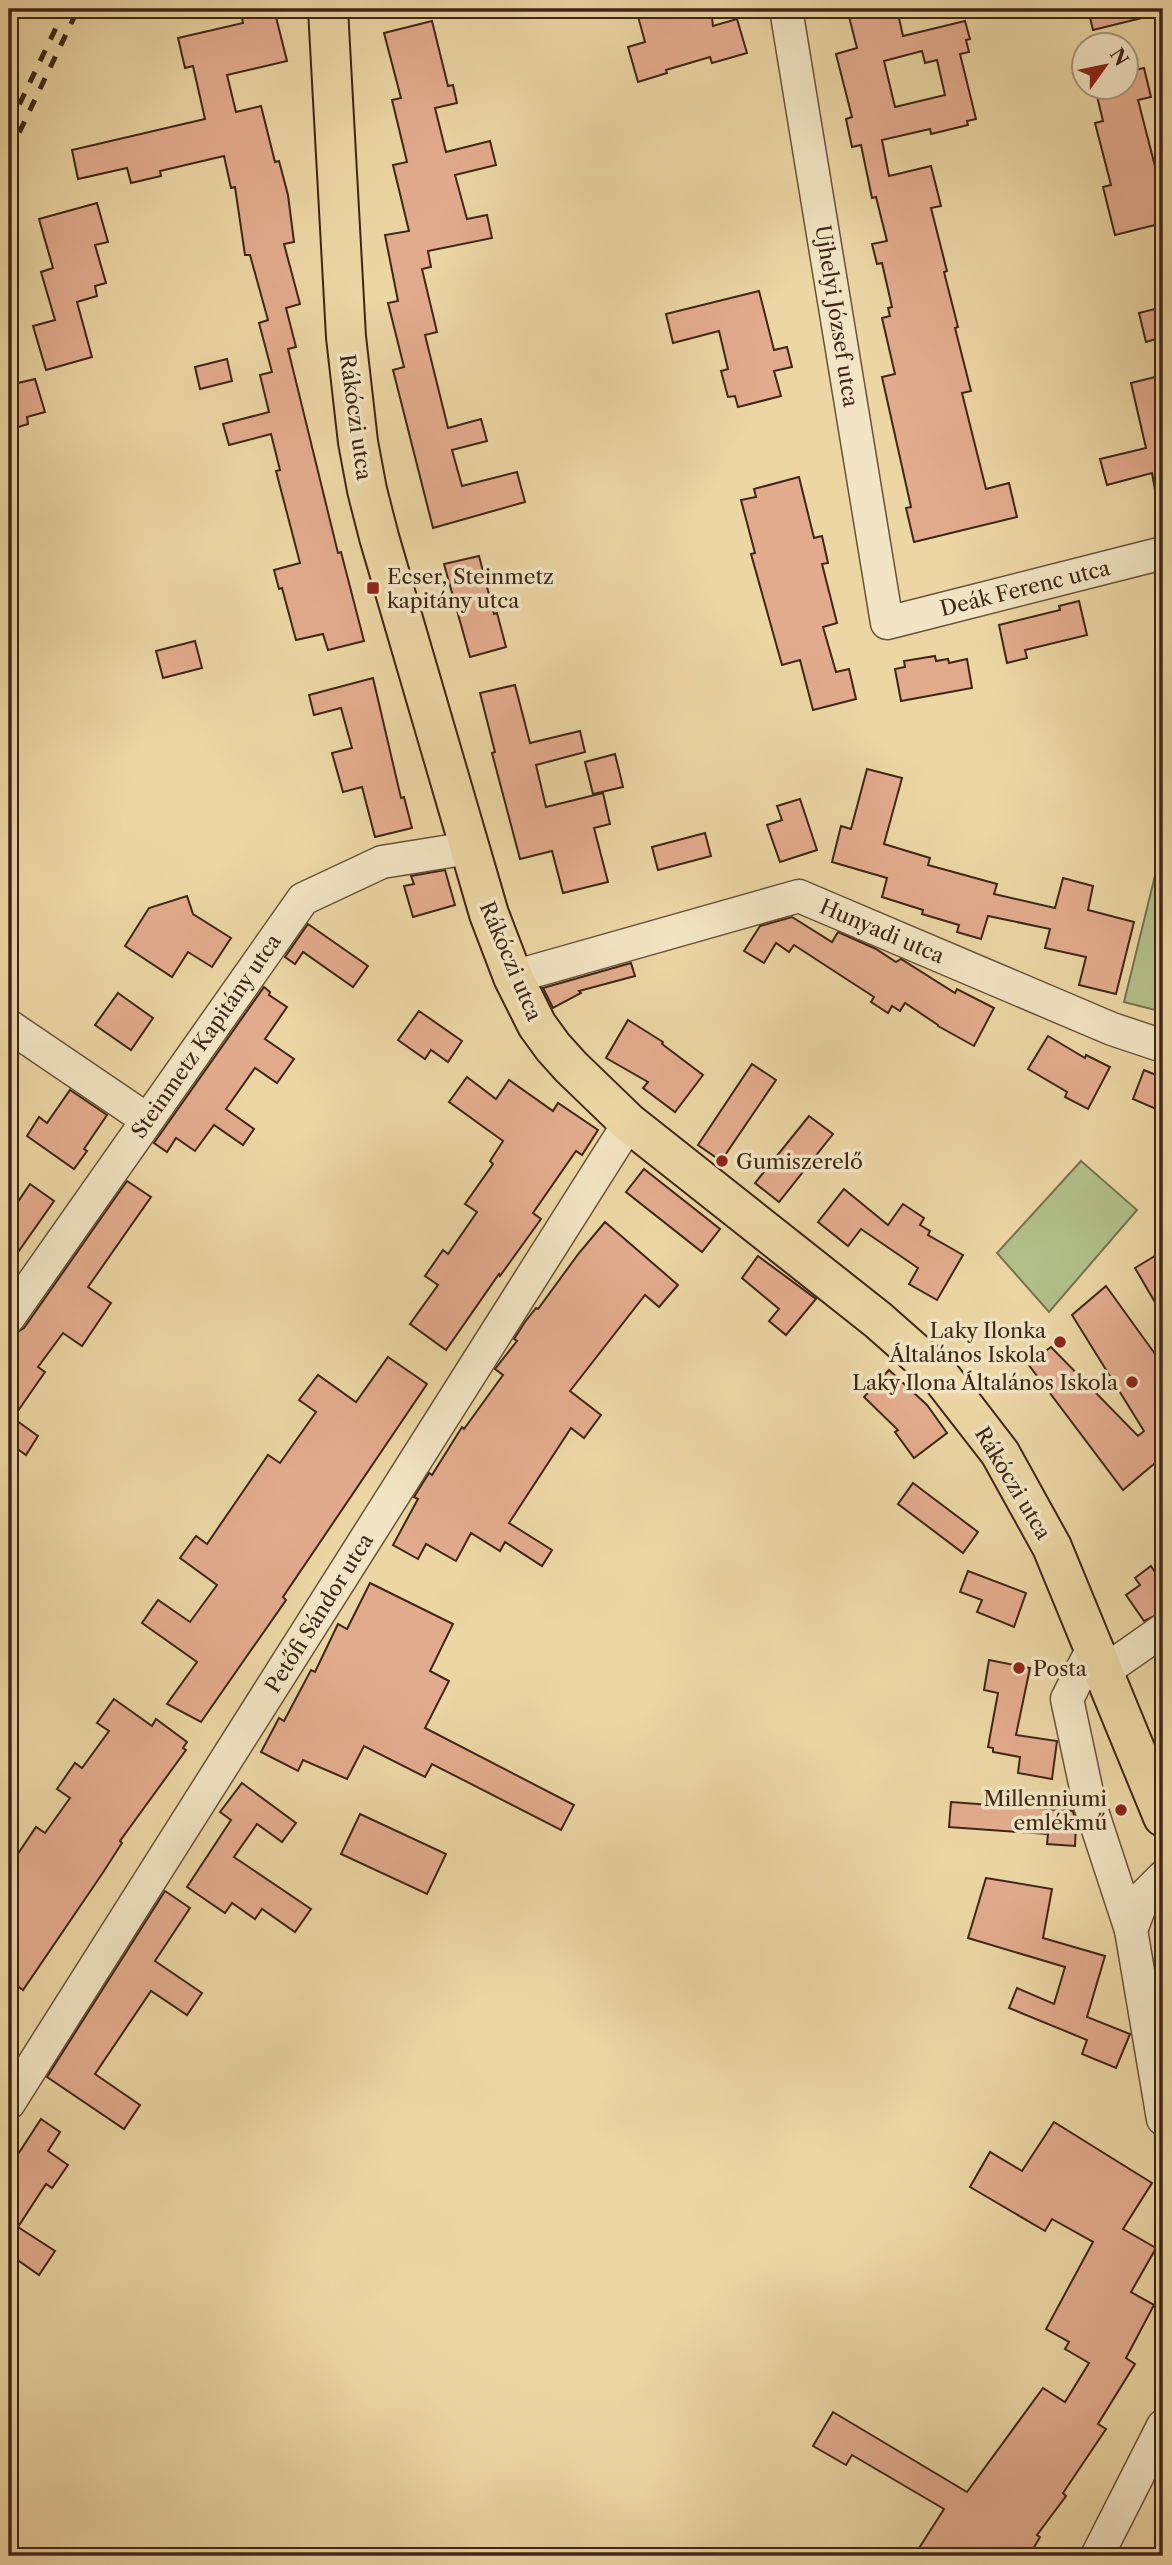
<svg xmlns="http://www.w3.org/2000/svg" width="1172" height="2565" viewBox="0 0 1172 2565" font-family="'Libre Caslon Text',serif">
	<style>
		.green { fill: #b2bf8a; stroke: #787250; stroke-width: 2 }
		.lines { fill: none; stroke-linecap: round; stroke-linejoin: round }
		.stream { stroke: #767d72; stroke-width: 7 }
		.building { fill: #e3ab8e; stroke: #3f2616; stroke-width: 2; fill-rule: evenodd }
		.minor-casing { stroke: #6a523a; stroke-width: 35 }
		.major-casing { stroke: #3f2616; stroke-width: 42 }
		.minor { stroke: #f2e4c4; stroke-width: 32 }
		.major { stroke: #ebd6a4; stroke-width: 38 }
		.rail { stroke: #3f2616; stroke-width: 5; stroke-dasharray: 12 12; stroke-linecap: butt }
		.poi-dot { fill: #8f2418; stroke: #f2e4c4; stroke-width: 2.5 }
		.labels { text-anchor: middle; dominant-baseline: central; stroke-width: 7; stroke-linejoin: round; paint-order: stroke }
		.street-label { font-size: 21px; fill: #3f2616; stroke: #f2e4c4 }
		.poi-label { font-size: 21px; fill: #3f2616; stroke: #f2e4c4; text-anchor: start }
	</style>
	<rect width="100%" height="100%" fill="#ebd6a4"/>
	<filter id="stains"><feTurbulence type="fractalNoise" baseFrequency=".00286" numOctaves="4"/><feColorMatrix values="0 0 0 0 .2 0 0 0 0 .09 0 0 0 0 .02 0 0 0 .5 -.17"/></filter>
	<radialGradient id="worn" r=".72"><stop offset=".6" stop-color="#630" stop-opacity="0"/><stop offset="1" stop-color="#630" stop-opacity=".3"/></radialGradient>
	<g class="green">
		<polygon points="1163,843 1163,1012 1124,1002"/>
		<polygon points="1081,1161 1137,1210 1049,1312 997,1253"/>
	</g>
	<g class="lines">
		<polyline class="stream" points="1152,2556 1163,2539"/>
	</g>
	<g class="building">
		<polygon points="240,9 274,9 287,61 227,75 236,112 261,106 275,162 279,161 288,195 294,242 284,244 300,304 286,308 296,347 288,349 338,553 341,552 364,641 328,650 323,634 296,640 282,588 279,589 274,570 300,563 276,471 280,470 271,434 229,445 223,424 269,412 260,375 272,372 259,323 268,320 250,255 245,255 235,187 231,188 224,156 160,171 161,176 131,183 127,168 78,179 72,150 205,119 193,66 185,68 178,38 243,23"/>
		<polygon points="636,9 711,9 713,26 737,19 747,53 712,63 710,57 666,70 667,73 638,82 628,47 645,42"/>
		<path d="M847,9H897L903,36L965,21L970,39L966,40L969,52L960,54L976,119L967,121L968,125L931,134L930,129L882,140L889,176L931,166L941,206L931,208L947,271L944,272L958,327L955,328L971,391L962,393L986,489L1009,483L1017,517L914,542L906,508L911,507L882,377L895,374L882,318L890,316L888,308L892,307L882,263L877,264L872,244L887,241L876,197L872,198L861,145L852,147L846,119L852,117L836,54L857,48ZM922,51L925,63L937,60L945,95L895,107L884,61Z"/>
		<polygon points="1088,9 1149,9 1150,16 1093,30"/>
		<polygon points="432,21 448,86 453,85 457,103 435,108 446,152 490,141 496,165 455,175 467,219 487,215 492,238 428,251 431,267 422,269 437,332 425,335 448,428 481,419 487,441 452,450 462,486 517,472 525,502 433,528 393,370 404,367 388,303 398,301 385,235 409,231 393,165 407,162 392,100 401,98 384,33"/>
		<polygon points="1144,68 1151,97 1138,100 1157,174 1163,172 1163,223 1115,235 1103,187 1111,185 1095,123 1103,121 1095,88 1126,88 1126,72"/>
		<polygon points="97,203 108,242 95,245 106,283 95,286 97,296 77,302 92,357 46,370 33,326 55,320 41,272 53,268 39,219"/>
		<polygon points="759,291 774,350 787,347 792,367 774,371 781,396 738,407 735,396 728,397 721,371 728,369 719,331 673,343 666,314"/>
		<polygon points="1163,307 1163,337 1146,342 1139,313"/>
		<polygon points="227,359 232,381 200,389 195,367"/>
		<polygon points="15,373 18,383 35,379 45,412 27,417 28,424 9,430 9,374"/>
		<polygon points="1163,375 1163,489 1155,490 1152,473 1107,485 1100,459 1146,448 1131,383"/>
		<polygon points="799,477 814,538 822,536 828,563 822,564 837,623 823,627 836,672 849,669 856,699 813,710 800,660 782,665 751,554 755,553 741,500 756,497 754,489"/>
		<polygon points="479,556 494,614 497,613 506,647 470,657 444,564"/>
		<polygon points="1079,601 1087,635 1025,650 1027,658 1007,663 999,625 1060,610 1059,606"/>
		<polygon points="195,641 202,668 163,678 156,651"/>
		<polygon points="935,656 936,661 948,659 949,663 967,659 972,688 901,701 895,669 905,667 904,661"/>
		<polygon points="373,678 401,798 404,797 412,828 375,837 362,787 343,792 332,753 352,748 341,708 314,715 309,695"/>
		<polygon points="515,685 530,743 580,731 585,752 536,765 546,807 603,793 610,824 594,828 608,882 563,893 552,851 520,859 492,753 495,752 480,693"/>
		<polygon points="615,754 623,787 593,794 585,762"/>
		<polygon points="867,769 902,778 884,844 930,858 928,865 997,884 994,894 1055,908 1063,878 1093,886 1088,910 1134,922 1116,994 1079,985 1086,957 1045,948 1050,929 988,916 981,939 957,932 959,925 922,914 923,910 882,897 887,878 832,862 841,826 851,829"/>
		<polygon points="800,799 817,850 780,862 767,825 782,820 777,806"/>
		<polygon points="705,833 711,856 658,870 652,847"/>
		<polygon points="445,870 455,905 413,917 404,886 414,884 411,876"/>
		<polygon points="187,896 193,914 231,938 212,967 188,952 172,977 125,946 149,908"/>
		<polygon points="792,917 832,942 838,932 876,949 896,962 901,959 955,993 957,989 994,1008 974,1046 938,1026 938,1025 905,1003 900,1011 892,1006 888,1013 871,1002 874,997 794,945 789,952 776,943 764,963 744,951 760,926"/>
		<polygon points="308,924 368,966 353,987 303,952 295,964 285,957"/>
		<polygon points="631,963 635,976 579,991 581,993 553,1008 543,988"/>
		<polygon points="264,987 270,992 269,995 287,1007 265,1039 294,1059 277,1083 255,1068 226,1109 254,1129 243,1145 214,1125 195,1151 176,1138 167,1152 154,1143"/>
		<polygon points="118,993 153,1018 131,1050 95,1025"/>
		<polygon points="419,1011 462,1041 448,1062 431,1050 425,1059 398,1040"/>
		<polygon points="628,1020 663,1042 662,1044 703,1075 675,1112 643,1088 648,1082 606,1058"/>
		<polygon points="1048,1036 1085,1058 1086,1055 1110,1067 1088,1109 1065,1097 1067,1092 1028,1069"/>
		<polygon points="752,1064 776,1080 721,1161 698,1145"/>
		<polygon points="1144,1070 1163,1078 1163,1112 1133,1099"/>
		<polygon points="467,1077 496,1099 509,1080 553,1111 558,1103 598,1130 582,1155 576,1151 533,1213 541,1219 500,1276 499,1274 446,1350 410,1324 438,1285 425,1276 443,1250 448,1254 477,1212 465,1204 493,1164 490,1161 503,1141 449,1102"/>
		<polygon points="70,1090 107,1115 84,1149 87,1151 74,1169 27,1136 39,1117 47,1123"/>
		<polygon points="809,1116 833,1134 779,1202 755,1183"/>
		<polygon points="644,1169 720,1229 702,1252 626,1192"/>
		<polygon points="127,1181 151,1197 88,1287 111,1303 82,1346 63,1333 38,1367 45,1372 13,1418 38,1436 26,1455 9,1443 9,1342 14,1334 24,1328"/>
		<polygon points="30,1184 54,1201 9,1265 9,1215"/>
		<polygon points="844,1189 888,1225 903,1204 924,1218 920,1225 930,1231 928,1235 963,1255 937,1300 909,1284 918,1268 861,1229 848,1246 818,1222"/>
		<polygon points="605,1222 678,1285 659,1307 645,1295 570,1391 601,1415 584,1438 571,1428 509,1523 552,1550 542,1566 505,1542 500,1551 471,1533 456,1561 426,1544 418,1559 393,1545 418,1499 414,1497 429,1473 432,1475 462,1427 464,1429 503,1375 495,1369 517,1341 514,1339 525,1322 536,1308 538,1309 579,1253"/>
		<polygon points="1163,1251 1163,1316 1135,1268"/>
		<polygon points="758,1256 816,1299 786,1335 769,1321 779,1309 742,1278"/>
		<polygon points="1106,1286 1163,1365 1163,1462 1161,1458 1123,1490 1028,1364 1051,1347 1138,1436 1144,1431 1072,1315"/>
		<polygon points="388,1357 427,1384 283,1597 286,1600 201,1722 167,1704 197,1662 142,1623 158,1600 190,1622 217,1585 180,1558 196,1536 207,1544 268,1455 280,1463 316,1412 299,1400 318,1375 356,1402"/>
		<polygon points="889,1370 927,1405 947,1433 914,1458 895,1432 898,1430 864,1397"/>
		<polygon points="913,1483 978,1532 963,1553 898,1504"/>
		<polygon points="1151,1566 1163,1584 1163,1612 1144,1621 1126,1595 1140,1585 1135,1578"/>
		<polygon points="968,1571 1026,1593 1014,1627 977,1612 982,1600 960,1592"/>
		<polygon points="370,1583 453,1624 430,1671 449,1681 425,1728 574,1805 561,1830 432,1764 425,1777 364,1746 347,1779 303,1760 298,1771 261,1752 279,1718 284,1721 311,1670 315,1672 338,1624 347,1629"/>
		<polygon points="989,1660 1030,1668 1016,1735 1057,1741 1052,1779 1018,1773 1020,1757 993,1752 993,1748 988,1747 998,1693 984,1690"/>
		<polygon points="114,1699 152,1726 156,1719 187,1742 183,1748 186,1750 120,1841 122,1843 102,1874 23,1990 9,1980 9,1867 36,1827 45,1833 70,1798 57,1789 75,1763 82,1768 109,1731 97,1723"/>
		<polygon points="242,1783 296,1823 282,1842 257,1824 234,1857 311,1909 295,1932 262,1909 255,1919 232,1903 225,1913 187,1887 231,1820 220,1812"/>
		<polygon points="951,1802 1073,1811 1076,1823 1075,1846 1047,1844 1048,1834 949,1827"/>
		<polygon points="360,1814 446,1854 427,1894 341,1854"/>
		<polygon points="986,1878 1052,1889 1043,1938 1105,1956 1087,2017 1130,2034 1116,2068 1082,2054 1087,2040 1009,2008 1017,1988 1054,2004 1065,1967 968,1938"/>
		<polygon points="165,1891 190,1908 155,1961 202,1993 187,2015 151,1991 95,2074 140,2105 124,2129 47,2077"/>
		<polygon points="41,2119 60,2132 48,2151 68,2165 52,2188 46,2184 18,2227 55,2251 39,2275 9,2254 9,2168"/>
		<polygon points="1054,2122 1152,2183 1123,2229 1156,2248 1131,2292 1154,2305 1126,2358 1135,2364 1098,2424 1106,2429 1063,2493 1066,2496 1037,2535 1040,2537 1029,2556 914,2556 944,2509 852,2455 846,2465 813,2446 833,2412 967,2492 1043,2388 1065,2402 1089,2363 1065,2349 1069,2342 1046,2329 1093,2242 1052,2219 1045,2231 970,2187 990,2152 1022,2171"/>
	</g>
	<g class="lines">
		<defs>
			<g id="minor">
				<polyline points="786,9 887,623 1163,553"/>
				<polyline points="513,977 799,896 1112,1029 1163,1046"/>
				<polyline points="9,1026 146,1119"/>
				<polyline points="9,1317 303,899 382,862 469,848"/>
				<polyline points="1093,1648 1067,1699 1089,1802 1131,1930"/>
				<polyline points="1103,1672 1163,1630"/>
				<polyline points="1163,1877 1144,1896 1131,1930 1163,2119"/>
				<polyline points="9,2103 629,1123"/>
				<polyline points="1097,2556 1163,2426"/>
			</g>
			<polyline id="major" points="328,9 346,337 358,442 367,490 379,537 489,914 513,977 537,1025 553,1047 571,1067 629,1123 878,1320 938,1373 966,1409 1000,1453 1052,1547 1163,1817"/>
		</defs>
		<use href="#minor" class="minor-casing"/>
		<use href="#major" class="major-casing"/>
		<use href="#minor" class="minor"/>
		<use href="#major" class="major"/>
		<g class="rail">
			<polyline points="9,126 65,9"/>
			<polyline points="9,154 78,9"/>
		</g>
	</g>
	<g class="poi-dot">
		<rect x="366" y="581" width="14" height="14" rx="3.5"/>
		<circle cx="722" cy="1161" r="7"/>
		<circle cx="1060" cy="1342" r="7"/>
		<circle cx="1132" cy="1382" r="7"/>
		<circle cx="1019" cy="1668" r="7"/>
		<circle cx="1121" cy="1810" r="7"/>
	</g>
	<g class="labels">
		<g class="street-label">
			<text transform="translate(837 316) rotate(81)">Ujhelyi József utca</text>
			<text transform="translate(356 417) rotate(82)">Rákóczi utca</text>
			<text transform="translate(1025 588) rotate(-14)">Deák Ferenc utca</text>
			<text transform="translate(882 931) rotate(23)">Hunyadi utca</text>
			<text transform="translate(511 961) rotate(67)">Rákóczi utca</text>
			<text transform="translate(206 1036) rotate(-55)">Steinmetz Kapitány utca</text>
			<text transform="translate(1013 1483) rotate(59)">Rákóczi utca</text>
			<text transform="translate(319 1613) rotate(-58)">Petőfi Sándor utca</text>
		</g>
		<g class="poi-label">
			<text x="387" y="576">Ecser, Steinmetz<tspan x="387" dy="24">kapitány utca</tspan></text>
			<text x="736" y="1161">Gumiszerelő</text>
			<text x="1046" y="1330" text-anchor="end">Laky Ilonka<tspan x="1046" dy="24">Általános Iskola</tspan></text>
			<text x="1118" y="1382" text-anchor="end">Laky Ilona Általános Iskola</text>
			<text x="1033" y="1668">Posta</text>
			<text x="1107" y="1798" text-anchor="end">Millenniumi<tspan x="1107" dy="24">emlékmű</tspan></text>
		</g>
	</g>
	<rect width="1172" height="2565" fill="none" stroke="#ebd6a4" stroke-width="35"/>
	<rect x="10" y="10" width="1151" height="2544" fill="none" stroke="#3f2616" stroke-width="3.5"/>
	<rect x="18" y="18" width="1137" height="2530" fill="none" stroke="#3f2616" stroke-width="2"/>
	<g transform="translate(1105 66) rotate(57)"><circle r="33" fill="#f2e4c4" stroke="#aa987e" stroke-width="2"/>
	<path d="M0-5L12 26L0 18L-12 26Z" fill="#8f2418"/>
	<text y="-10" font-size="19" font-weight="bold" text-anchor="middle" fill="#3f2616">N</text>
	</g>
	<rect width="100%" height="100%" filter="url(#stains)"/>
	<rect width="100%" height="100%" fill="url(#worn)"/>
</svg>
